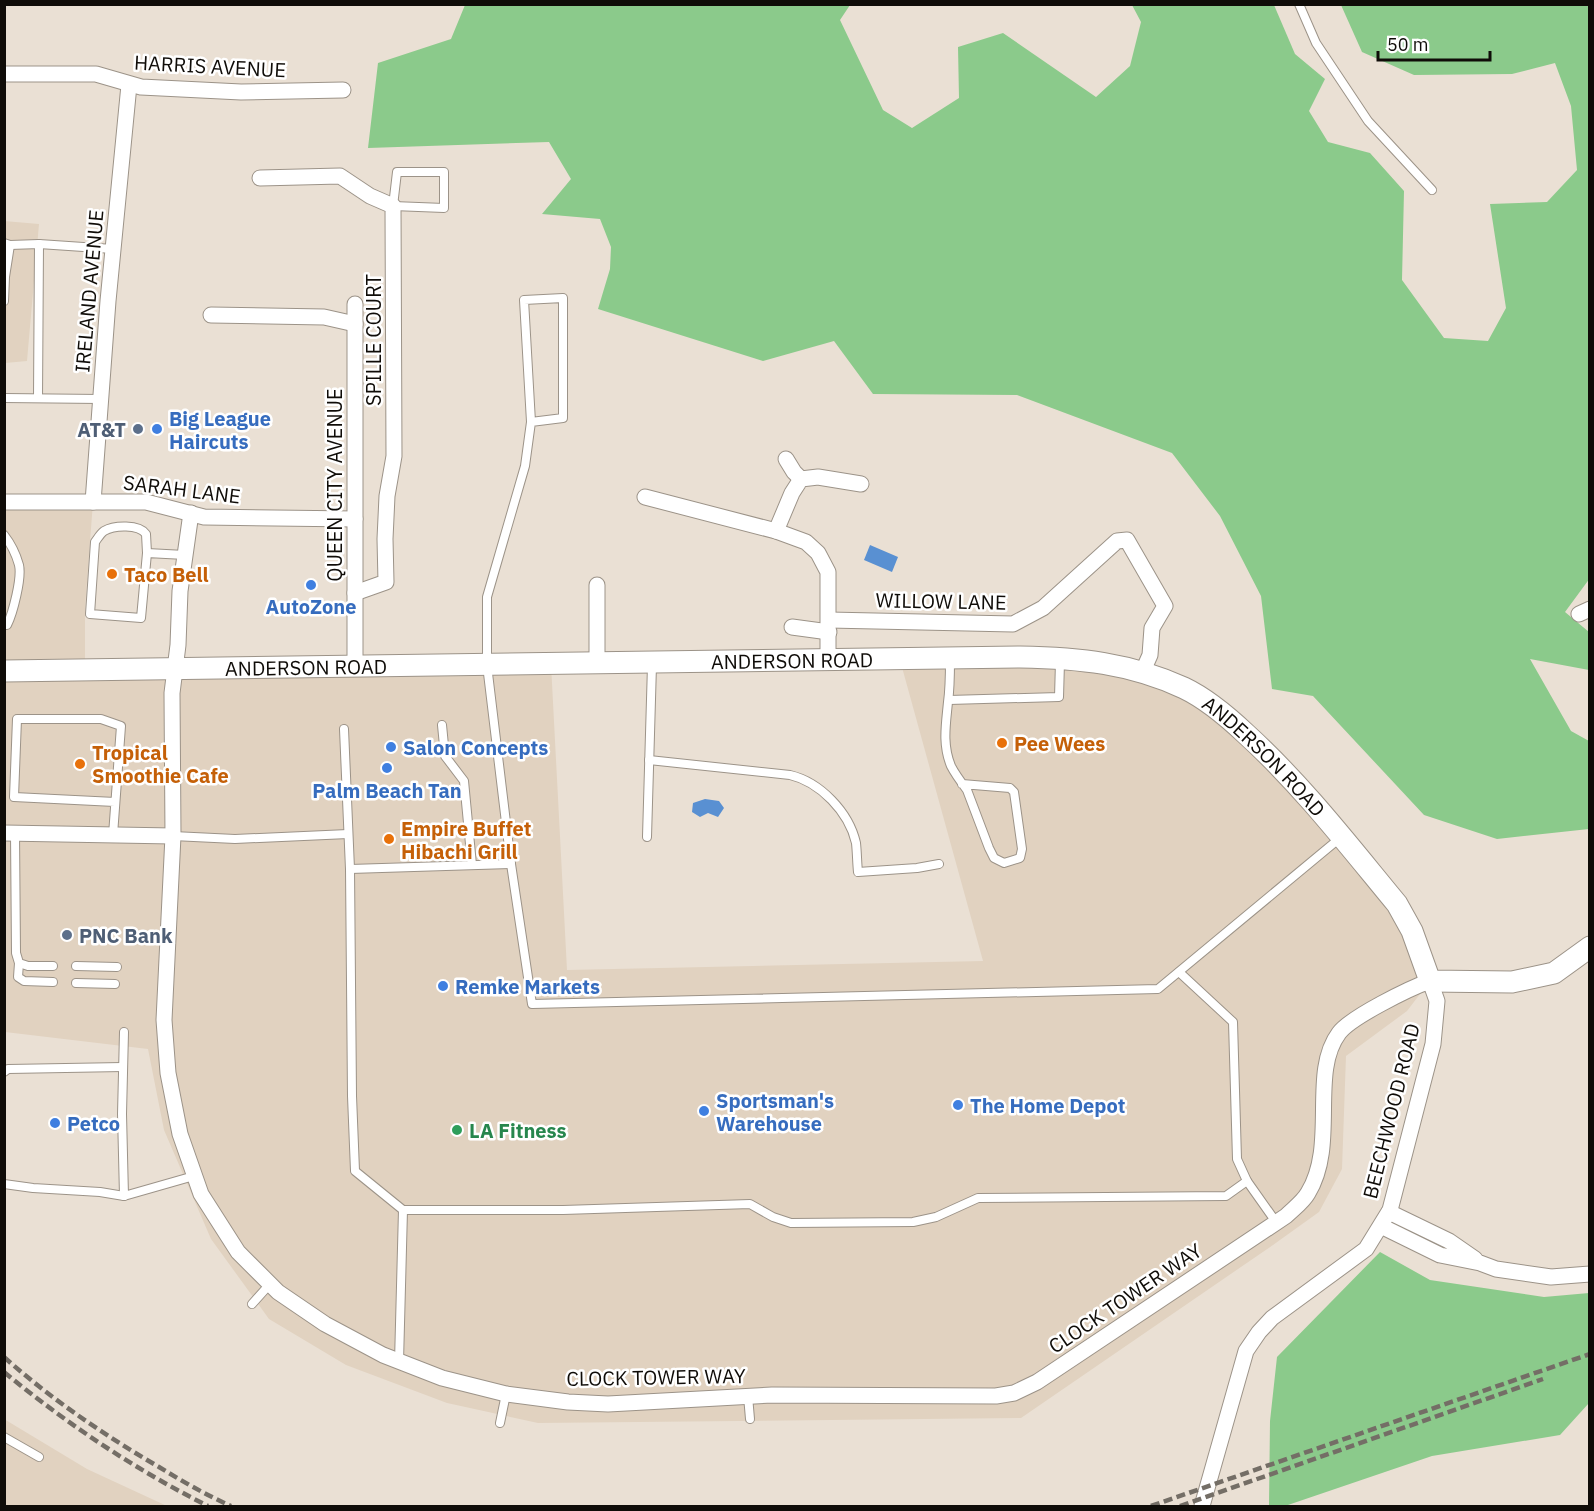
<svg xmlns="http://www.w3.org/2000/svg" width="1594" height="1511" viewBox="0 0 1594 1511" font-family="'IBM Plex Sans',sans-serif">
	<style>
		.built { fill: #e1d2c0 }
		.green { fill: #8bca8b }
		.water { fill: #5990d2 }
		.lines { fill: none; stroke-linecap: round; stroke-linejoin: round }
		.lane-casing { stroke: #9c9388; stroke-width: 10 }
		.street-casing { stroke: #9c9388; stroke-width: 17 }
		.secondary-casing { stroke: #9c9388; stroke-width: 23 }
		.lane { stroke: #fff; stroke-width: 8 }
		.street { stroke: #fff; stroke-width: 15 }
		.secondary { stroke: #fff; stroke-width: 21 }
		.rail { stroke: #746e66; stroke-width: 4.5; stroke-dasharray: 9 4.5; stroke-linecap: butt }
		.service-dot { fill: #5c6f8a; stroke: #fff; stroke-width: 2 }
		.shop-dot { fill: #3f7fe0; stroke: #fff; stroke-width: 2 }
		.food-dot { fill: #e8710a; stroke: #fff; stroke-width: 2 }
		.leisure-dot { fill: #2e9e5b; stroke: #fff; stroke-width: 2 }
		.labels { text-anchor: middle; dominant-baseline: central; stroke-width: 5; stroke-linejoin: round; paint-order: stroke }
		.street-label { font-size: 20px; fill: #0f0c08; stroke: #fff }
		.shop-label { font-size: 20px; font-weight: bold; fill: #366cbe; stroke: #fff; text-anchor: start }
		.service-label { font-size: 20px; font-weight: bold; fill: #4e5e75; stroke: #fff; text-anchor: end }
		.food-label { font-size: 20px; font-weight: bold; fill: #c56008; stroke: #fff; text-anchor: start }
		.leisure-label { font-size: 20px; font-weight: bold; fill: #27864d; stroke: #fff; text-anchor: start }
	</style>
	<rect width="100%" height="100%" fill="#eae0d4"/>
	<g class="built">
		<polygon points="4,221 39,224 27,361 5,363"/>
		<polygon points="5,500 93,502 85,608 85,670 551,664 567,970 983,961 900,660 1089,660 1224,713 1397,904 1430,981 1407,1011 1346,1056 1342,1169 1319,1212 1273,1245 1021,1418 538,1423 447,1403 346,1365 269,1319 211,1239 164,1130 148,1049 5,1032"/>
		<polygon points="4,1419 87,1469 167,1506 5,1506"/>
	</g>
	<g class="green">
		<polygon points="465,5 850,5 840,20 883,110 912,128 959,98 958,47 1003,33 1096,97 1130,66 1141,22 1132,5 1274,5 1295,54 1325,79 1309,111 1328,142 1370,153 1404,191 1402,280 1444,338 1488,341 1506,308 1490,204 1547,202 1577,170 1571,106 1555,63 1512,74 1414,75 1362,52 1341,5 1589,5 1590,578 1565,612 1589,632 1589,670 1530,659 1571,731 1589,741 1589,829 1497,839 1424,815 1313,696 1272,689 1261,596 1220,516 1172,453 1017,395 873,394 834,341 763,361 598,309 610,269 611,247 600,219 542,214 571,179 549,142 368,148 378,63 451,39"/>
		<polygon points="1380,1252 1430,1280 1544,1297 1589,1293 1589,1403 1560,1435 1432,1456 1285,1506 1269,1506 1270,1421 1277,1357"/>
	</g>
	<g class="water">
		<polygon points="870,545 898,557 892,572 864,560"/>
		<polygon points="705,799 719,801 724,808 718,817 708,813 700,817 692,812 693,803"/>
	</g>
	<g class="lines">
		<defs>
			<g id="lane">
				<polyline points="1299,4 1316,43 1368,121 1432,190"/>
				<polygon points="397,172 444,172 444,208 393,206"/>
				<polyline points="4,243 10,245 39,244 113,249"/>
				<polyline points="4,301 5,277 10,245"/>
				<polyline points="4,398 101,399"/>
				<polyline points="38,398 39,244"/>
				<polyline points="531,422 524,300 563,298 563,418 531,422 525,466 487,597 487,665 511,864 532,1004 1158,989 1340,838"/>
				<path d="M4,535C11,544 16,554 19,565C22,578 13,613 7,625H4"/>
				<path d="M147,553L146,534C139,524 114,525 104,531C100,534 98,538 95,542L90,614L141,618L147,553L185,555"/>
				<path d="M950,660C950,674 950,688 948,702C946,724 942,744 951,766C955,774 961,782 967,790L989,848L994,858L1004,863L1020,858L1022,849L1014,792L1010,788L962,784"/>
				<polyline points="949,700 1059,697 1060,662"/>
				<polyline points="442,725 445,756 464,781 472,865"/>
				<polyline points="344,729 350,869 352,1096 355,1171 403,1210 563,1210 750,1204 773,1217 791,1223 913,1222 936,1217 978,1198 1226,1196 1247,1181"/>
				<path d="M649,760L790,775C820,782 849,812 856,843C857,852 857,862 858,872L917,868L939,864"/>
				<polyline points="15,833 16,953 19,963 28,966 53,966"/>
				<polyline points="113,835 121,726 101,719 17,719 14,797 115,802"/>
				<polyline points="173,836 235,839 348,834"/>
				<polyline points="647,837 652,665"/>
				<polyline points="350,869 511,864"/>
				<polyline points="19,963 18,977 24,981 53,982"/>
				<polyline points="76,966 117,967"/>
				<polyline points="1179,972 1233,1022 1237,1159 1247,1181 1276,1222"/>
				<polyline points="76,983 115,984"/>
				<polyline points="124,1032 122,1114 124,1196 194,1176"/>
				<polyline points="4,1072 8,1069 123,1067"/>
				<polyline points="4,1184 33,1188 100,1192 124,1196"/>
				<polyline points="252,1304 270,1284"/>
				<polyline points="399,1362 403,1210"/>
				<polyline points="748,1396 750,1419"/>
				<polyline points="500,1423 506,1394"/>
				<polyline points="4,1437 39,1457"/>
			</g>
			<g id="street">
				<polyline points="4,74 96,74 141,87 241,92 343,90"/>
				<polyline points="260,178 340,176 370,196 393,206 394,456 387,496 385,539 386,582 355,593"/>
				<polyline points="211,315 324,317 355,324"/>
				<polyline points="786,459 794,472 801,479"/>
				<polyline points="645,497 776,531 806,542 818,553 828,572 828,661"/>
				<polyline points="4,502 146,502 204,517 355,519"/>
				<polyline points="93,502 108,301 129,85"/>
				<path d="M191,513L180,591L178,645L172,693L173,836L164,1020L168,1073L180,1134L201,1194L238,1252L278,1292L325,1324L383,1355L442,1378L506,1394L568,1402L608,1404L772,1395L996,1396L1014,1393L1037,1382L1286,1216C1293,1209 1303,1202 1308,1193C1338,1144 1309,1073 1339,1033C1351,1017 1410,988 1430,981L1437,1001L1433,1044L1390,1210L1366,1249L1272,1318L1259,1332L1246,1351L1202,1506"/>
				<polyline points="776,531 792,493 801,479 818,477 861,484"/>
				<polyline points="597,585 597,663"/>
				<polyline points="1579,614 1590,609"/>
				<polyline points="829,620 1013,624 1043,608 1117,541 1127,540 1165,606 1152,628 1150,655 1142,673"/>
				<polyline points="792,627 829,632"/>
				<polyline points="355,667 355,304"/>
				<polyline points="4,833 173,836"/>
				<polyline points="1389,1212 1449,1241 1475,1259"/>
				<polyline points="1381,1226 1440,1255 1480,1263 1496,1269 1551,1277 1590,1274"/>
			</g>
			<g id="secondary">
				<path id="s1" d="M4,671L1020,657C1079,658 1130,663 1184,688C1207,699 1228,717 1246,734C1302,785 1349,846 1397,904L1412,931L1430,981L1512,982L1554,973L1590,947"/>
			</g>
		</defs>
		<use href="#lane" class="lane-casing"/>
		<use href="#street" class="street-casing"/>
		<use href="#secondary" class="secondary-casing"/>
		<use href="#lane" class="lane"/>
		<use href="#street" class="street"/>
		<use href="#secondary" class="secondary"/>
		<g class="rail">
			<path d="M4,1357C51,1399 104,1435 159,1467C182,1481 206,1495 231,1506"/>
			<path d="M4,1372C67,1424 136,1470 208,1506"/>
			<polyline points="1151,1506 1590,1354"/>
			<polyline points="1180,1506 1543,1379"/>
		</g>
	</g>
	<g class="service-dot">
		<circle cx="138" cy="429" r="6"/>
		<circle cx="67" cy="935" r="6"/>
	</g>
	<g class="shop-dot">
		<circle cx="157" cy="429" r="6"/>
		<circle cx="311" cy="585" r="6"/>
		<circle cx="391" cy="747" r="6"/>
		<circle cx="387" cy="768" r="6"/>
		<circle cx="443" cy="986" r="6"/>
		<circle cx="958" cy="1105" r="6"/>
		<circle cx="704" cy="1111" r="6"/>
		<circle cx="55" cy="1123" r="6"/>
	</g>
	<g class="food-dot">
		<circle cx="112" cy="574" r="6"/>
		<circle cx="1002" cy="743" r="6"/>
		<circle cx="80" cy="764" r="6"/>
		<circle cx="389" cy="839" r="6"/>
	</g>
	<circle class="leisure-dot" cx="457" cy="1130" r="6"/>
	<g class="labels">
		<g class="street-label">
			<text transform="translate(210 66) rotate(3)">HARRIS AVENUE</text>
			<text transform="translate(89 291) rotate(-85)">IRELAND AVENUE</text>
			<text transform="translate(373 340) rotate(-90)">SPILLE COURT</text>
			<text transform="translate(334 485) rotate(-90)">QUEEN CITY AVENUE</text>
			<text transform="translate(182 489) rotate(7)">SARAH LANE</text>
			<text transform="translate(941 601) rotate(1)">WILLOW LANE</text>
			<text stroke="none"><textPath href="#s1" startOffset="788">ANDERSON ROAD</textPath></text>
			<text stroke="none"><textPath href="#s1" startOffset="302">ANDERSON ROAD</textPath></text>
			<text stroke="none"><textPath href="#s1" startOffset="1290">ANDERSON ROAD</textPath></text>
			<text transform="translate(1391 1111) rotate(-76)">BEECHWOOD ROAD</text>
			<text transform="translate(1125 1298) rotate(-34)">CLOCK TOWER WAY</text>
			<text transform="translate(656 1377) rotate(-1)">CLOCK TOWER WAY</text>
		</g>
		<g class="shop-label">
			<text x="169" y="418">Big League<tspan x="169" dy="23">Haircuts</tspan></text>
			<text x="311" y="606" text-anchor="middle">AutoZone</text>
			<text x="403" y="747">Salon Concepts</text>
			<text x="387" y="790" text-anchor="middle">Palm Beach Tan</text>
			<text x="455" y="986">Remke Markets</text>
			<text x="716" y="1100">Sportsman's<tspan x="716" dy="23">Warehouse</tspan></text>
			<text x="970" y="1105">The Home Depot</text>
			<text x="67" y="1123">Petco</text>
		</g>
		<g class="service-label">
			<text x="126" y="429">AT&amp;T</text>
			<text x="79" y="935" text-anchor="start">PNC Bank</text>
		</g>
		<g class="food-label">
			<text x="124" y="574">Taco Bell</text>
			<text x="1014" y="743">Pee Wees</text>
			<text x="92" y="752">Tropical<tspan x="92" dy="23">Smoothie Cafe</tspan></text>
			<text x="401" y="828">Empire Buffet<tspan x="401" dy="23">Hibachi Grill</tspan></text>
		</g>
		<g class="leisure-label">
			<text x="469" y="1130">LA Fitness</text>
		</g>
	</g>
	<rect width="1594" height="1511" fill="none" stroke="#0f0c08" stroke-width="12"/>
	<path d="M1378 51v9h112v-9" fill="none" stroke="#0f0c08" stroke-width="3"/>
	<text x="1387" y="51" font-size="18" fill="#0f0c08" stroke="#ffffff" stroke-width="4.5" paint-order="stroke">50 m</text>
</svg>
